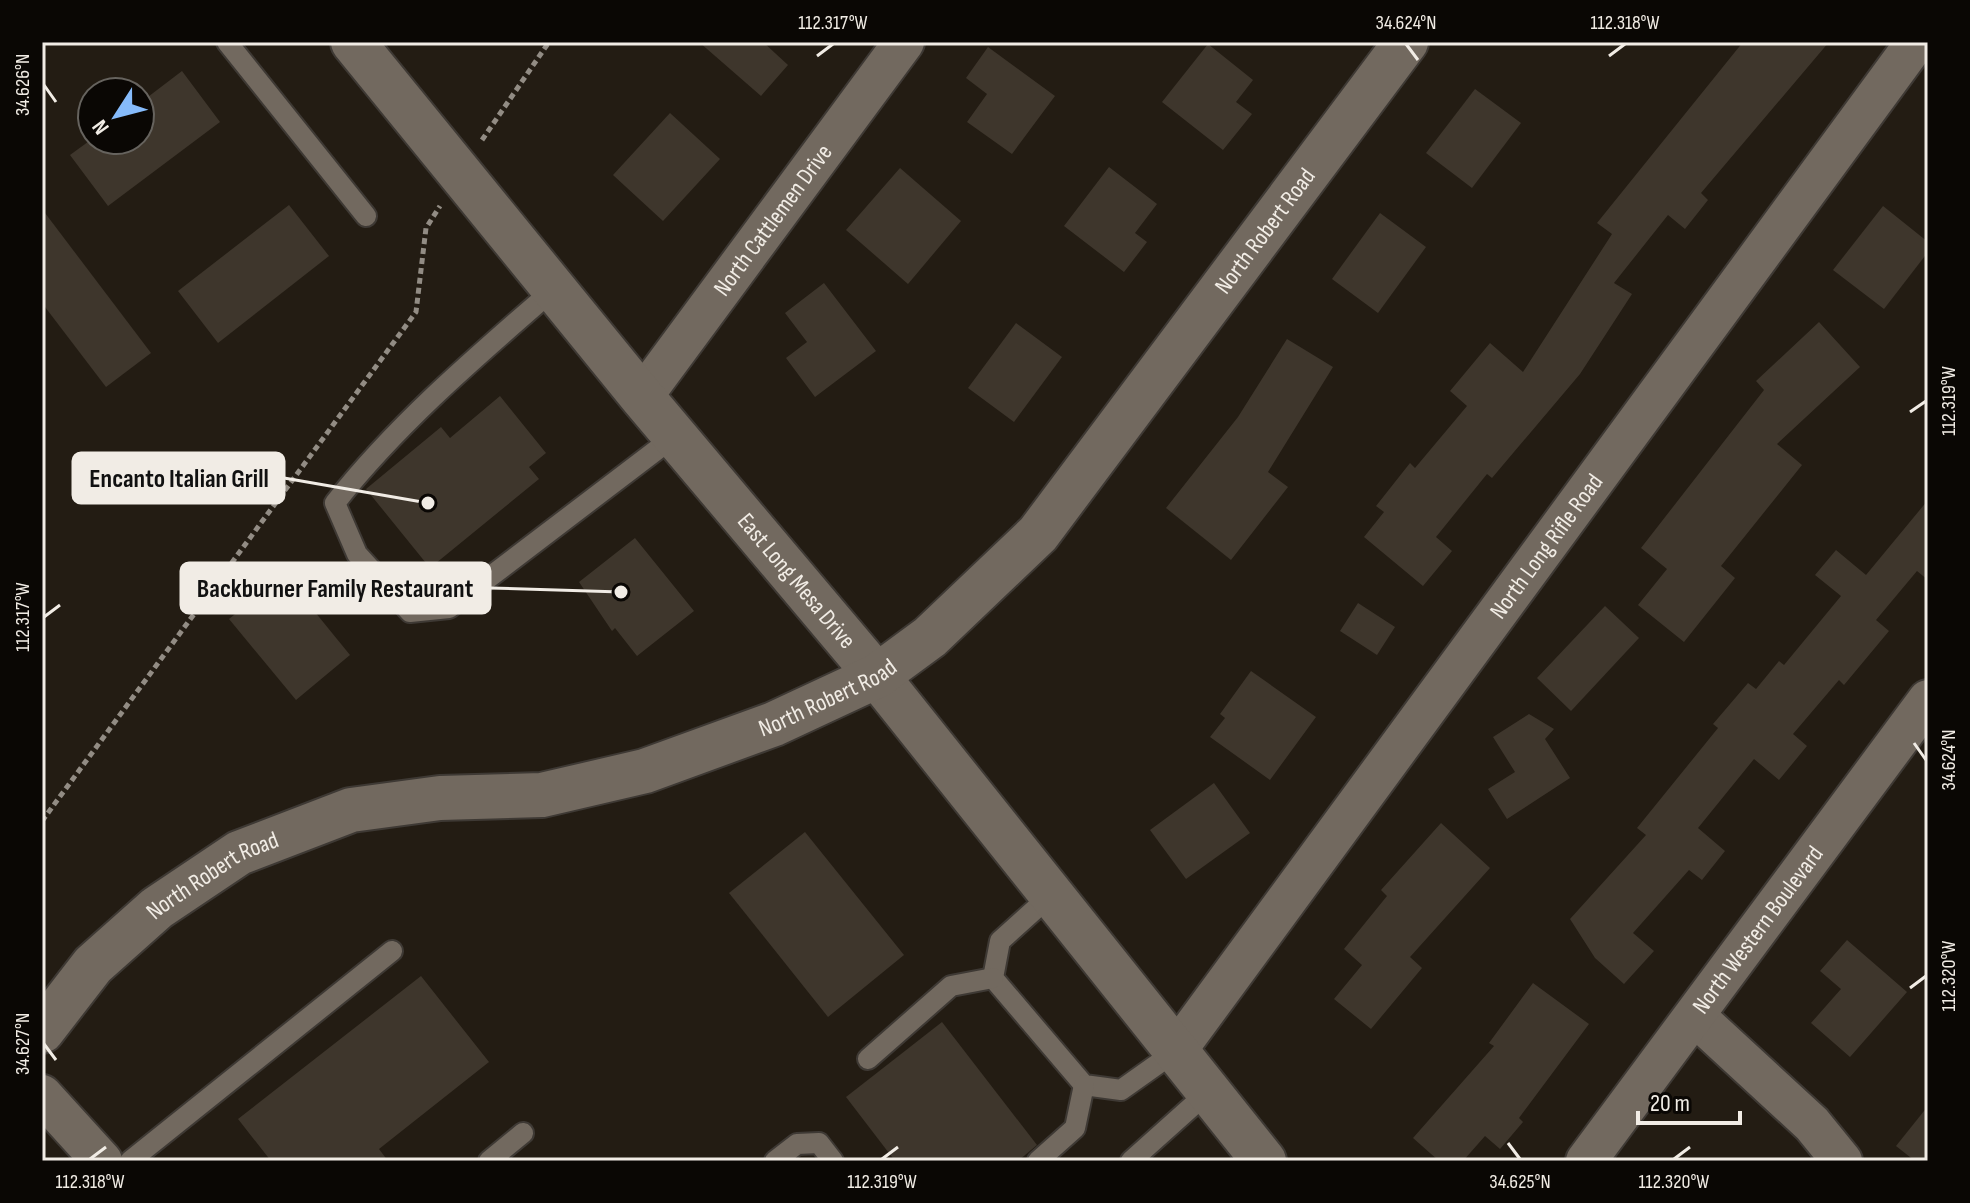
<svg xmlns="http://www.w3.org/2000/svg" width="1970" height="1203" viewBox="0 0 1970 1203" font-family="'Sofia Sans Condensed',sans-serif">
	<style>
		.building { fill: #3e362c }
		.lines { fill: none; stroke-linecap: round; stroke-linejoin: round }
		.service-casing { stroke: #3e3934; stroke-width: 24 }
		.minor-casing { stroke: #3e3934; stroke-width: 44 }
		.tertiary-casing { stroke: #3e3934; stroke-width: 48 }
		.secondary-casing { stroke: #3e3934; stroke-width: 48 }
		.path { stroke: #928c84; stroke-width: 5; stroke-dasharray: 6 4; stroke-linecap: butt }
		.service { stroke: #72695f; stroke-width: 20 }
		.minor { stroke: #72695f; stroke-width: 40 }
		.tertiary { stroke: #72695f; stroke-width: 44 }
		.secondary { stroke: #72695f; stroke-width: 44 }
		.ticks { fill: none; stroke: #f1ece5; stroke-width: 3 }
		.labels { text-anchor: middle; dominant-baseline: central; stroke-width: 6; stroke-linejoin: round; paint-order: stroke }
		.street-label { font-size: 24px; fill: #f1ece5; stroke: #0a0704 }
		.leader { fill: none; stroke: #f1ece5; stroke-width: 3 }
		.callout-dot { fill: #f1ece5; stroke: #0a0704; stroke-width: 3 }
		.callout { fill: #f1ece5; stroke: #f1ece5; stroke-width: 3 }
		.callout-label { font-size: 26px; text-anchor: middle; font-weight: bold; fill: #111 }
		.neatline { fill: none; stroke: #f1ece5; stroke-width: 3 }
		.ticks-label { font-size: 20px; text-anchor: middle; fill: #f1ece5 }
	</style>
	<rect width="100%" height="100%" fill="#231c13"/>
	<g class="building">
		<polygon points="699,42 763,42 788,65 761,96"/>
		<polygon points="1743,42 1829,42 1701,193 1708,200 1685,229 1668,215 1614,283 1632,294 1580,374 1492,478 1487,474 1436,537 1452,551 1423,586 1364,537 1384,512 1376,506 1410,463 1415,468 1467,406 1450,391 1490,343 1523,372 1612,234 1597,223"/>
		<polygon points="1208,44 1253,80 1236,102 1252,114 1223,150 1162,102"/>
		<polygon points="988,47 1055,96 1012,154 967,122 987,94 966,78"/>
		<polygon points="182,71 220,122 108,206 70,155 92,139 140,140 140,103"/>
		<polygon points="1475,89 1521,123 1472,188 1426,153"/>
		<polygon points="670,113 720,159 663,221 613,175"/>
		<polygon points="1109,167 1157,204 1135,233 1147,242 1124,272 1064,226"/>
		<polygon points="900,168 961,221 908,284 846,230"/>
		<polygon points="289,205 329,256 218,343 178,291"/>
		<polygon points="1883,206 1928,242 1928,252 1884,309 1833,270"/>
		<polygon points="42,209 151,353 106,387 42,303"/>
		<polygon points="1380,213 1426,247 1378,313 1332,279"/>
		<polygon points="824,283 876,351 815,397 786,358 807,342 785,313"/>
		<polygon points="1819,322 1860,367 1777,444 1802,465 1721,566 1735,578 1684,642 1638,605 1667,569 1641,548 1764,390 1756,381"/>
		<polygon points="1016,323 1062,357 1014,422 968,388"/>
		<polygon points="1287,339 1333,367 1268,472 1288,487 1231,560 1166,508 1238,417"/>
		<polygon points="500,396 546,453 529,467 539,479 430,568 366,489 441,427 450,438"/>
		<polygon points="1928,500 1928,580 1917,571 1876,620 1889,631 1844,685 1839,680 1793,734 1807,746 1779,780 1754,759 1698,828 1725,851 1702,880 1689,870 1633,933 1654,951 1624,984 1595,958 1570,919 1646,835 1637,828 1718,728 1713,724 1748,683 1756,689 1779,661 1784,665 1841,596 1815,575 1836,550 1866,575"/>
		<polygon points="635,538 694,611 637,656 615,628 612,631 579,582"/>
		<polygon points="284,574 350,655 296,700 229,619"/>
		<polygon points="1358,603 1395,627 1377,655 1340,631"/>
		<polygon points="1605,606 1639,638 1571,711 1537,678"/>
		<polygon points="1251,671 1316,717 1270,780 1210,737 1225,718 1220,714"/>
		<polygon points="1529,714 1554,729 1545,739 1570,778 1507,819 1488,789 1515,772 1493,737"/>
		<polygon points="1214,783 1250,833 1186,879 1150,830"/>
		<polygon points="1441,823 1490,868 1410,957 1422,968 1371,1029 1334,999 1362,965 1344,949 1387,896 1381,890"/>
		<polygon points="805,832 904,955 828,1017 729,893"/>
		<polygon points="1847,940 1907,992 1850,1057 1811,1023 1841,989 1820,971"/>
		<polygon points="421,976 489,1062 379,1149 388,1161 271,1161 238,1119"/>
		<polygon points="1533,983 1589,1024 1519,1118 1523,1122 1500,1149 1485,1136 1463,1161 1439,1161 1413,1138 1494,1046 1489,1043"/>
		<polygon points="942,1022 1037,1145 1018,1161 895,1161 846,1097"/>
		<polygon points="1928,1106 1928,1161 1915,1161 1896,1146"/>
	</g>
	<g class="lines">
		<defs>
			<g id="service">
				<polyline points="227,42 366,216"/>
				<path d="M554,289C477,356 398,423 335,503L357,554L410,612L449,608L675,436"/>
				<polyline points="1051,895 1000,941 993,978 1084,1085 1121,1090 1176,1051"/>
				<polyline points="868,1059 951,986 993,978"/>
				<polyline points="130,1161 392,951"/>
				<polyline points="489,1161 523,1133"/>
				<polyline points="775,1161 797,1144 819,1143 833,1161"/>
				<polyline points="1038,1161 1075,1128 1084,1085"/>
				<polyline points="1131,1161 1208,1092"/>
			</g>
			<g id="minor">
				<path id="s1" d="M642,397L904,42"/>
				<polyline points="1696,1017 1812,1124 1842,1161"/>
				<path id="s2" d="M1176,1051L1916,42"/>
				<polyline points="42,1095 102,1161"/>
				<path id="s3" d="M1586,1161L1928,700"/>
			</g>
			<g id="tertiary">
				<path id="s4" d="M353,42L642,397L877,676L1264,1161"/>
			</g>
			<g id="secondary">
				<path id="s5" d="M42,1031L93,965L157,908L239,853L351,810L440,798L542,795L645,771L774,724L877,676L930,637L1038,534L1406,42"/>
			</g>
		</defs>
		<use href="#service" class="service-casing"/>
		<use href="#minor" class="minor-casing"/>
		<use href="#tertiary" class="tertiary-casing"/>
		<use href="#secondary" class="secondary-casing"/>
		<g class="path">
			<polyline points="482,140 549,42"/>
			<polyline points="42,821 416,312 426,228 440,206"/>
		</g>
		<use href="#service" class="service"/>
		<use href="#minor" class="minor"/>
		<use href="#tertiary" class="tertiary"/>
		<use href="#secondary" class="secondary"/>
	</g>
	<path class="ticks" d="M1406,44L1418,60M817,56L833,44M1609,56L1625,44M44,85L56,102M1910,412L1926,401M44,617L60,605M1914,743L1926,760M1910,988L1926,976M44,1044L56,1060M1508,1143L1520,1159M90,1159L106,1147M882,1159L898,1147M1674,1159L1690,1147"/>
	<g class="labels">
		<g class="street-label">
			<text stroke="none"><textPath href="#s1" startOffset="220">North Cattlemen Drive</textPath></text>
			<text stroke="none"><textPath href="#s5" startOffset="1530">North Robert Road</textPath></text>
			<text stroke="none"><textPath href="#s2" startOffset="626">North Long Rifle Road</textPath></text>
			<text stroke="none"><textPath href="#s4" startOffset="698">East Long Mesa Drive</textPath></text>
			<text stroke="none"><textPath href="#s5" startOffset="882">North Robert Road</textPath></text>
			<text stroke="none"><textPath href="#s5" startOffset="234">North Robert Road</textPath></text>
			<text stroke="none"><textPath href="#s3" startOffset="288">North Western Boulevard</textPath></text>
		</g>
	</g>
	<path class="leader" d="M428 503L284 478M621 592L490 588"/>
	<g class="callout-dot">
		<circle cx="428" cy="503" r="8"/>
		<circle cx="621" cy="592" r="8"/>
	</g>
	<g class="callout">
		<rect x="73" y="453" width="211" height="50" rx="8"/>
		<rect x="181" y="563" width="309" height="50" rx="8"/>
	</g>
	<g class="callout-label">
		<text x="179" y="487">Encanto Italian Grill</text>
		<text x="335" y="597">Backburner Family Restaurant</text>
	</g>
	<rect width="1970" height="1203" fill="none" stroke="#0a0704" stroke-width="88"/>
	<g transform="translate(116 116) rotate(234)"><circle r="38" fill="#0a0704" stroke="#66635e" stroke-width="2"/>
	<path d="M0-6L14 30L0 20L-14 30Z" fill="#86bbfb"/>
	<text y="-12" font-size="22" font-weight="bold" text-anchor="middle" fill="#f1ece5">N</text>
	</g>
	<path d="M1638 1111v12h102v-12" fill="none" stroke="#f1ece5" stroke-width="4"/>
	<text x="1650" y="1111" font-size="24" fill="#f1ece5" stroke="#0a0704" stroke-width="6" paint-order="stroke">20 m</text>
	<rect x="44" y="44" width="1882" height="1115" class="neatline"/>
	<g class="ticks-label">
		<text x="833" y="29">112.317°W</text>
		<text x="1406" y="29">34.624°N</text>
		<text x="1625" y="29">112.318°W</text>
		<text transform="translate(22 85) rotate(-90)" y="7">34.626°N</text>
		<text transform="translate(1948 401) rotate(-90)" y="7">112.319°W</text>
		<text transform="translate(22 617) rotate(-90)" y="7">112.317°W</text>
		<text transform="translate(1948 760) rotate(-90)" y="7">34.624°N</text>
		<text transform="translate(1948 976) rotate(-90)" y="7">112.320°W</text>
		<text transform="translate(22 1044) rotate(-90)" y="7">34.627°N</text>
		<text x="90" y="1188">112.318°W</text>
		<text x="882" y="1188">112.319°W</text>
		<text x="1520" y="1188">34.625°N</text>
		<text x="1674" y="1188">112.320°W</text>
	</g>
</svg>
